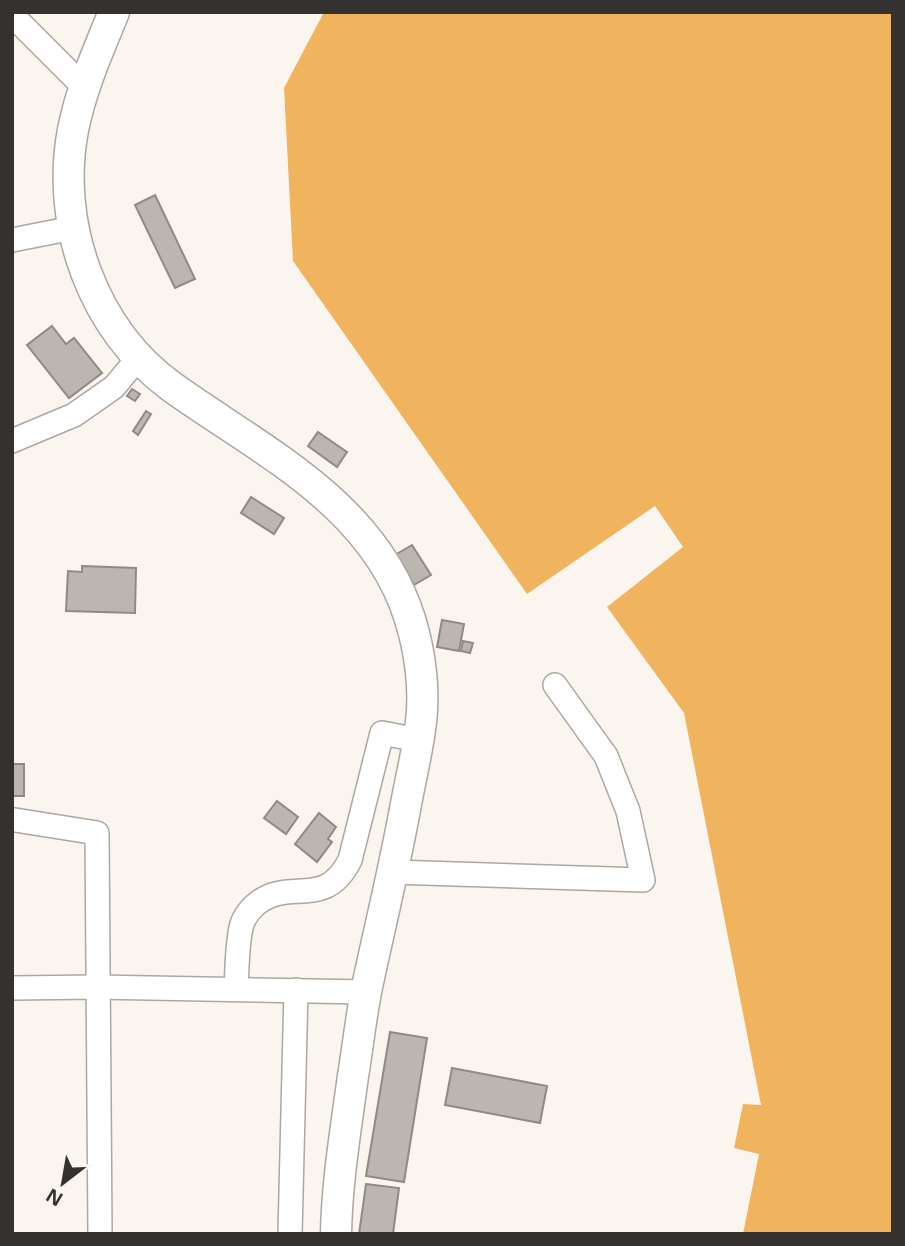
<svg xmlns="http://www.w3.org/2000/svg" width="905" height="1246" viewBox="0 0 905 1246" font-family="'Open Sans',sans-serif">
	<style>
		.water { fill: #f1b45e }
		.building { fill: #bbb6b0; stroke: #8f8a84; stroke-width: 2 }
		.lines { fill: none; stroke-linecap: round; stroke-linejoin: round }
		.minor-casing { stroke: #aca7a1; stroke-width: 26 }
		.tertiary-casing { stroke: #aca7a1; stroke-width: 33 }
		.minor { stroke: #fff; stroke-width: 23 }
		.tertiary { stroke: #fff; stroke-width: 30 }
	</style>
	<rect width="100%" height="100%" fill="#faf5ef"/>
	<polygon class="water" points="324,12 893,12 893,1234 743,1234 759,1154 734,1148 743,1104 761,1105 684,713 607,607 683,547 655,506 527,594 293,261 284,88"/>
	<g class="building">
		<polygon points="155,195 195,279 175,288 135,205"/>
		<polygon points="52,326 66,344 74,338 102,373 69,398 27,345"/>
		<polygon points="132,389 140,394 135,401 127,396"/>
		<polygon points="146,411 151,414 138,435 133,431"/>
		<polygon points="318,432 347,452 337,467 308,446"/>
		<polygon points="251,497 284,518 274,534 241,513"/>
		<polygon points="412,545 431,575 414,585 395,555"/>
		<polygon points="82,566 136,568 135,613 66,611 68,571 82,572"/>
		<polygon points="442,620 464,624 459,651 437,647"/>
		<polygon points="463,641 473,643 470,653 461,651"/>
		<rect x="12" y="764" width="12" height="32"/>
		<polygon points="277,801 298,817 286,834 264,818"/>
		<polygon points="319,813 336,827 328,839 332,842 317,862 295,844"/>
		<polygon points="390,1032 427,1038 404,1182 366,1176"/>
		<polygon points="452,1068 547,1086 540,1123 445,1105"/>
		<polygon points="366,1184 399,1188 393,1234 359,1234"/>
	</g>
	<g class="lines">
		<defs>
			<g id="minor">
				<polyline points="12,15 84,87"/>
				<polyline points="12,240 73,228"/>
				<polyline points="12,441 74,415 114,387 139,357"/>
				<polyline points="15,820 97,833 100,1234"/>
				<polyline points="393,872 643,880 628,811 606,756 555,685"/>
				<polyline points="12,988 97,987 366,992"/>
				<path d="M236,989C237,972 237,940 242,924C244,918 249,911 254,906C288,875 324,912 350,860L382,733L418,740"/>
				<polyline points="290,1234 296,990"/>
			</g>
			<path id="tertiary" d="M114,12C98,51 81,89 73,130C55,224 93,330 172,387C263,452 374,504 410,619C420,651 425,689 421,722C418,749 411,777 406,804C395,865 380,926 367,987C361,1016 358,1046 353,1076C346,1129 337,1180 336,1234"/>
		</defs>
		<use href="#minor" class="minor-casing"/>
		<use href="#tertiary" class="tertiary-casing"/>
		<use href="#minor" class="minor"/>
		<use href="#tertiary" class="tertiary"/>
	</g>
	<rect width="905" height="1246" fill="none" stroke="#343230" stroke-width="28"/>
	<g transform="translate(63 1183) rotate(211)" stroke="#faf5ef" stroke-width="5" paint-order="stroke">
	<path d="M0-5L12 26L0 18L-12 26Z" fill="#343230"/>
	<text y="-10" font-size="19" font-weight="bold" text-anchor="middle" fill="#343230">N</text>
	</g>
</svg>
